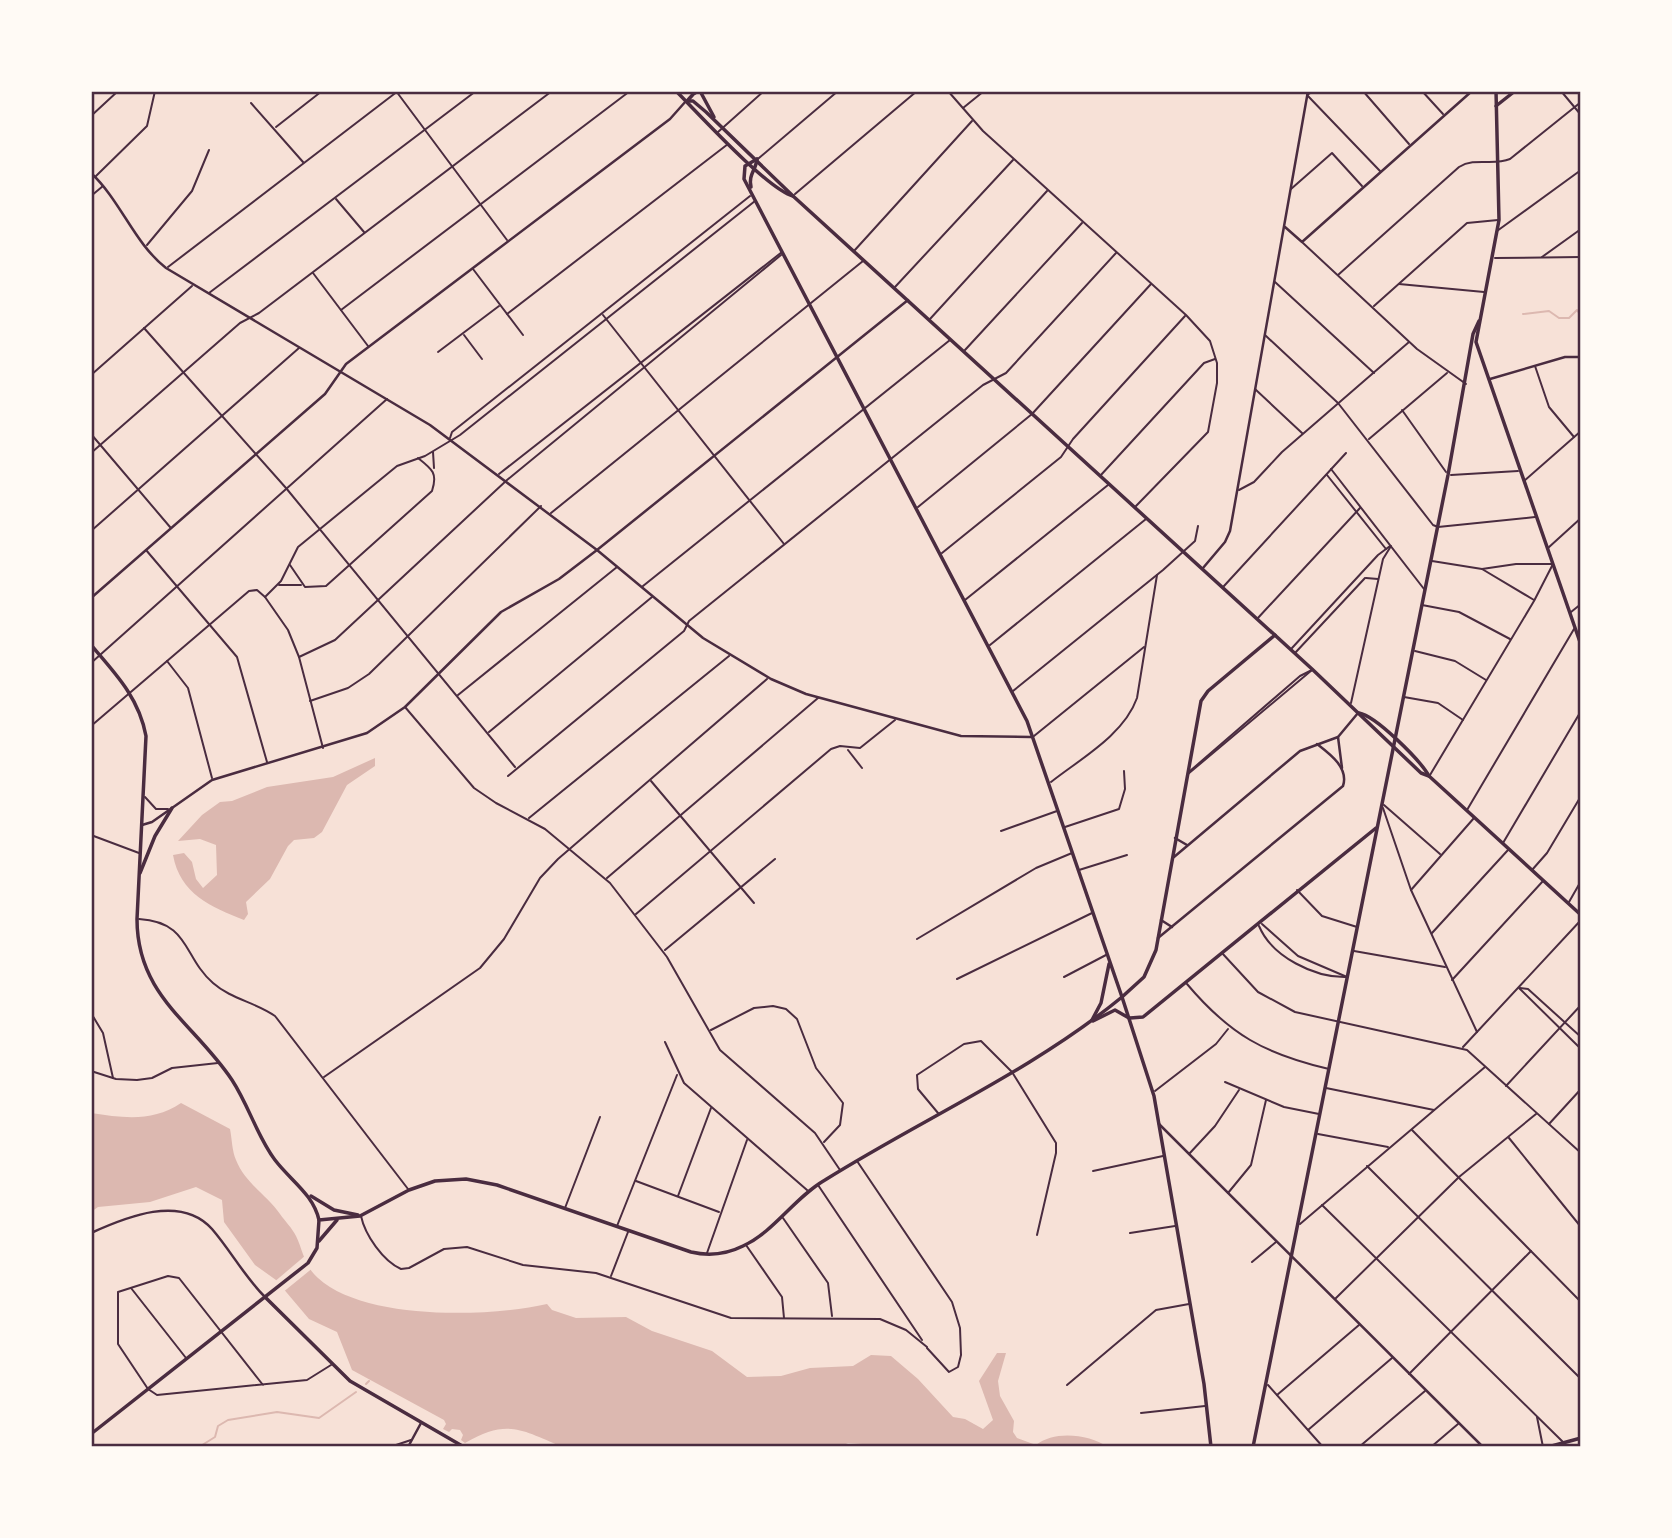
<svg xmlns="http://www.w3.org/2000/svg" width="1672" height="1538" viewBox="0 0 1672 1538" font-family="Arial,sans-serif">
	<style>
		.water { fill: #dcb8b0 }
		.pier { fill: #f7e1d7 }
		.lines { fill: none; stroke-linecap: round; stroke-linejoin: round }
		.stream { stroke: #dcb8b0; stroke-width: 2 }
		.minor { stroke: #4a2c40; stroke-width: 2 }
		.tertiary { stroke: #4a2c40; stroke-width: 2.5 }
		.secondary { stroke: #4a2c40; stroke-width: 3.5 }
		.primary { stroke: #4a2c40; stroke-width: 3.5 }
		.neatline { fill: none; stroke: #4a2c40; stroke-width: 2.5 }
	</style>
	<rect width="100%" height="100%" fill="#f7e1d7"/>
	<g class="water">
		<path d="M375,758V766L347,785L322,832L314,838L294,840L288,846L270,879L246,902L248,914L244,920C211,907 180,894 173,855L184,853L192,862L196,879L203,888L217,875L216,845L200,839L178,841L202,815L220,802L232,801L267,787L333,777Z"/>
		<path d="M181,1103L230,1129C232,1139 232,1151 236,1160C245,1183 267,1195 280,1214C285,1221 292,1228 296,1236C303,1250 304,1266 318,1278C365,1321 489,1317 547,1304L552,1310L576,1318L626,1317L652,1331L712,1351L747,1377L781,1376L810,1368L853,1366L871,1355L891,1356L918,1379L953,1417L965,1419L983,1429L993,1420L979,1381L997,1353H1006L998,1381L1000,1396L1014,1421L1013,1432L1017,1438L1036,1445C1054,1430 1089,1434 1108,1447H905L848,1443L840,1447H563C521,1430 508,1418 465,1443L461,1440L463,1435L460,1430L452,1429L449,1432L443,1429L446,1424L444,1420L352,1370L337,1332L309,1319L276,1280L255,1265L224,1222L222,1200L196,1187L150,1202L98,1207L91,1212V1113C124,1118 153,1122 181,1103Z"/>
	</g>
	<polygon class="pier" points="306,1255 314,1267 282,1293 273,1283"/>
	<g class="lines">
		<g class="stream">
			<polyline points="1523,314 1549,311 1559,318 1569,318 1577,310 1581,316"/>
			<polyline points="366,1384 369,1381"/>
			<polyline points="199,1447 215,1437 218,1426 228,1420 277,1412 319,1418 356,1392"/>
		</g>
		<g class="minor">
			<polyline points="396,91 507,240"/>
			<polyline points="948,91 983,131 1186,315 1210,341 1217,363 1217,383 1208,432 1136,506"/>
			<polyline points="1314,91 1307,95 1380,171"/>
			<polyline points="1363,91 1409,144"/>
			<polyline points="1422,91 1443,114"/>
			<polyline points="1561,91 1581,115"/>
			<polyline points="251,103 303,162"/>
			<polyline points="963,108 984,91"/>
			<polyline points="91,116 118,91"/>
			<polyline points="276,127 322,91"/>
			<polyline points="718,132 764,91"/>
			<polyline points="759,158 838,91"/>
			<polyline points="96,176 147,126 155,91"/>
			<polyline points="1291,189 1332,153 1362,186"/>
			<polyline points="795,194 917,91"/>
			<polyline points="91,196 103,186"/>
			<polyline points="336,199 364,232"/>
			<polyline points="1497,231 1581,170"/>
			<polyline points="1303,243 1417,349 1466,384"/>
			<polyline points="147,245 192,191 209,150"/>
			<polyline points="854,251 972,121"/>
			<polyline points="1542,257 1581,229"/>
			<polyline points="1495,258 1581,257"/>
			<polyline points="168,267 398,91"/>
			<polyline points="473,269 523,335"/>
			<polyline points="313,273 368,346"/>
			<path d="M1338,275L1459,167C1475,157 1493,166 1510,159L1581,102"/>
			<polyline points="1275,282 1374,373"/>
			<polyline points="1399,284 1484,292"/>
			<polyline points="895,287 1013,160"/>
			<polyline points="209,293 476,91"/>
			<polyline points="1374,306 1467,223 1498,220"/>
			<polyline points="341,310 630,91"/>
			<polyline points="507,314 728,144"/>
			<polyline points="603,315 784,544"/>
			<polyline points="930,319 1047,191"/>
			<polyline points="144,328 286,488 515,767"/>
			<polyline points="464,335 482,359"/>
			<polyline points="1265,335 1338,403 1433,525 1438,527 1535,517"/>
			<polyline points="965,350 1082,223"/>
			<polyline points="438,352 499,306"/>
			<polyline points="1535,366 1549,407 1574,437"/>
			<polyline points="91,375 192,286"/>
			<polyline points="1255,389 1302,433"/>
			<polyline points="1402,410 1446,472"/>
			<polyline points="91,434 170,527"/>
			<polyline points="450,438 452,432 750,196"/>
			<polyline points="1369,439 1447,373"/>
			<polyline points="433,452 434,468"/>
			<polyline points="91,453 240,323 259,313 552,91"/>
			<polyline points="1331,469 1424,589"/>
			<polyline points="499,474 782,252"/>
			<polyline points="1327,475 1386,549"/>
			<polyline points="1451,475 1518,471"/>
			<polyline points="1100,476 1204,363 1215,359"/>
			<polyline points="1524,481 1581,431"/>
			<polyline points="1239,490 1254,482 1282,452 1409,342"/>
			<polyline points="918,507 1032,414 1151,284"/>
			<polyline points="551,513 863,261"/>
			<polyline points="91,531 299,348"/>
			<polyline points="1548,548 1581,518"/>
			<polyline points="146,550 237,657 267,762"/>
			<polyline points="942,553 1061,457 1073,439 1185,316"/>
			<path d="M290,565L305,587L326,586L432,491C438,473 432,469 418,458"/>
			<polyline points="1482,569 1534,600"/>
			<polyline points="1366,578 1378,579"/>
			<polyline points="279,585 301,585"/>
			<polyline points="643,586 950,340"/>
			<polyline points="1224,586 1346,453"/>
			<polyline points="265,597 288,630 299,657 323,748"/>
			<polyline points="965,600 1108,485"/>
			<polyline points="1422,605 1459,612 1510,639"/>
			<polyline points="1571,612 1581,604"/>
			<polyline points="1257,619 1360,508"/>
			<polyline points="990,645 1146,519"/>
			<polyline points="1292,648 1378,555 1390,546"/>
			<polyline points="1415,651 1455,661 1486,680"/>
			<polyline points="1295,653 1365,578"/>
			<polyline points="299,657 335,640 507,480 781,255"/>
			<polyline points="167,661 188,688 212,778"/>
			<polyline points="91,663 387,399"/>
			<polyline points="1013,691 1163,570 1195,541 1198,526"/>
			<polyline points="458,695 617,567"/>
			<polyline points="1404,697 1438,703 1463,720"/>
			<polyline points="310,701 348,688 369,674 541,506"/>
			<polyline points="1351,703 1383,559 1391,546"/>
			<polyline points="405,707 474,788 496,803 545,829 610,883 667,957 720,1050 815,1133 840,1170"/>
			<polyline points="91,726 249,591 257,590 265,597 281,581 298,547 397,466 425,456 460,435 755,201"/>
			<polyline points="489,732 652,597"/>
			<polyline points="1034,736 1144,647"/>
			<polyline points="848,750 862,768"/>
			<polyline points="1190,771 1300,676 1312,670"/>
			<polyline points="1188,774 1312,670"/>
			<polyline points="1430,775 1534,601 1553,564 1516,564 1482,569 1432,561"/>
			<polyline points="508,776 684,631 689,621 983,385 1006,373 1116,253"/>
			<polyline points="651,781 754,903"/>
			<path d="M1051,782C1080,759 1124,735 1137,698L1157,575"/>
			<polyline points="145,797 156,809 168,809"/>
			<polyline points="1384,805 1440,854"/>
			<polyline points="1383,808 1411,890 1477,1032"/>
			<polyline points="1467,810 1574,629"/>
			<polyline points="529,818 729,656"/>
			<polyline points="1065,827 1119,809 1125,789 1124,771"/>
			<polyline points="1001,831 1057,811"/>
			<polyline points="91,835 139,853"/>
			<polyline points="1503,843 1581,711"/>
			<polyline points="1079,870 1127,855"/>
			<polyline points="1532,870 1547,853 1581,796"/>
			<polyline points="607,878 818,698"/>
			<polyline points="1297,890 1322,916 1357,927"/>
			<polyline points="1411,890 1474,818"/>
			<polyline points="1569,902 1581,881"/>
			<polyline points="636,914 831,749 840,746 860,748 895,720"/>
			<path d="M139,919C190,922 183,957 213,983C231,999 255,1002 275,1016L408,1189"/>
			<polyline points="1262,924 1298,956 1347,977"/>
			<path d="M1259,926C1272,957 1315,978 1347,977"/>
			<polyline points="1432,933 1508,850"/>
			<polyline points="917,939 1036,868 1072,853"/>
			<polyline points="665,950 775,859"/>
			<polyline points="1354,951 1445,967"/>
			<polyline points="1222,953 1258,992 1295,1012 1467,1050 1581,1153"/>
			<polyline points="1064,977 1106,955"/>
			<polyline points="957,979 1092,913"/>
			<polyline points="1452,980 1543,881"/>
			<path d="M1187,984C1230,1035 1265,1054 1329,1069"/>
			<polyline points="1519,988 1581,1049"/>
			<polyline points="1520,988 1528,989 1581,1037"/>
			<polyline points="91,1013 103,1033 113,1078"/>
			<polyline points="711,1030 754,1008 773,1006 786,1009 797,1019 816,1068 843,1103 840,1125 824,1142"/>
			<polyline points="665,1042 684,1083 807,1190"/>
			<polyline points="1463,1047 1581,920"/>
			<polyline points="91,1071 116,1079 137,1080 152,1078 172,1068 218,1063"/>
			<polyline points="324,1077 480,968 504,939 540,878 558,859 767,679"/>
			<polyline points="1225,1082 1284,1107 1319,1114"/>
			<polyline points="1506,1086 1581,1005"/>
			<polyline points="1326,1088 1434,1110"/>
			<polyline points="1155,1091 1216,1044 1228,1029"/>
			<polyline points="938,1113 918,1089 917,1075 964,1044 981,1041 1012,1072 1056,1143 1056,1153 1037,1235"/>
			<polyline points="1549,1124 1581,1089"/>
			<polyline points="1412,1130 1581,1302"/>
			<polyline points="1318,1134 1388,1147"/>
			<polyline points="1509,1138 1581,1227"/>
			<polyline points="1189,1154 1215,1126 1239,1090"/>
			<polyline points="857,1161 952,1302 960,1328 961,1355 958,1367 949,1372 927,1348"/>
			<polyline points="1367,1166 1581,1379"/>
			<polyline points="1093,1171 1163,1156"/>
			<polyline points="636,1181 719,1212"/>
			<polyline points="818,1185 922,1340"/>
			<polyline points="1228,1193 1251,1165 1266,1100"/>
			<polyline points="678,1196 711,1108"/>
			<polyline points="1322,1205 1563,1442"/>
			<polyline points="565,1208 600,1117"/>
			<path d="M361,1216C365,1235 383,1261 401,1269L409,1268L444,1249L467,1247L523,1265L596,1273L731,1318L880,1319L906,1330L927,1347"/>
			<polyline points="783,1218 828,1283 832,1316"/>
			<polyline points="1300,1224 1485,1067"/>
			<polyline points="617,1226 677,1075"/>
			<polyline points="1130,1233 1175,1226"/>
			<polyline points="746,1245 782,1297 784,1318"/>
			<polyline points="707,1253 747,1140"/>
			<polyline points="1252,1262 1276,1242"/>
			<polyline points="611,1276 628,1232"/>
			<polyline points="131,1288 186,1358"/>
			<polyline points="1335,1299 1459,1177 1536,1114"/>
			<polyline points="1409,1374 1531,1251"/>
			<polyline points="263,1385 179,1278 168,1276 118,1292 118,1344 148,1389 157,1395 307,1380 331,1365"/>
			<polyline points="1067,1385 1156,1310 1189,1304"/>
			<polyline points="1268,1385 1323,1447"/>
			<polyline points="1277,1395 1359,1325"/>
			<polyline points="1141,1413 1205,1406"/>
			<polyline points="1537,1417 1543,1447"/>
			<polyline points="1308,1430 1392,1358"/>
			<polyline points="390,1447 411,1440"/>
			<polyline points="1359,1447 1425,1391"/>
			<polyline points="1431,1447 1458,1424"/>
		</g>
		<g class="tertiary">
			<path d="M91,173C121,201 134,243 166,268L430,425L597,550L703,638L771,679L806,694L961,736L1031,737"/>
			<polyline points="1285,227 1302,242 1472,91"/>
			<polyline points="1490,379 1565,357 1581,357"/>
			<polyline points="1203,568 1225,542 1230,531 1308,91"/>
			<polyline points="91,598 325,394 346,364 670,119 686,101"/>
			<polyline points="1338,737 1342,768"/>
			<polyline points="142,825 152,822 212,780 367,733 405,707 501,612 559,579 597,550 908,300"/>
			<polyline points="1175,838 1187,845"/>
			<polyline points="1174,857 1300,751 1338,737 1358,713"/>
			<polyline points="1161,920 1172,927"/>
			<path d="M1158,938L1343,786C1349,768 1330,754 1317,744"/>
			<polyline points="1159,1124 1483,1447"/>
			<path d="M91,1233C126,1217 181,1194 212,1229C231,1251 244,1276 265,1297"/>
			<polyline points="408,1447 421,1423"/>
		</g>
		<g class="secondary">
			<polyline points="688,100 696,91"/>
			<polyline points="1496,106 1515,91"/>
			<path d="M91,645C116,674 139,698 146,736L137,919C137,996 194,1023 232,1080C249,1106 257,1136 275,1160C291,1181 313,1194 319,1220"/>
			<polyline points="140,873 155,836 172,808"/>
			<polyline points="1130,1018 1143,1017 1376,828"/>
			<polyline points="1093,1021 1115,1010 1129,1018"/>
			<polyline points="311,1196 334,1210 358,1215"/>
			<polyline points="265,1297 350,1381 464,1447"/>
			<polyline points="1211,1447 1204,1384 1154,1096 1122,997 1144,977 1156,950 1201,701 1208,691 1275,635"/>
			<polyline points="1253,1447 1448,475 1473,334 1479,321"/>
			<polyline points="1548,1447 1581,1438"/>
		</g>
		<g class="primary">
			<path d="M676,91C698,113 767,189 793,196"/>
			<polyline points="686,91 695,93"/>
			<polyline points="700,91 714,117"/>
			<polyline points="1496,91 1499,220 1476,342 1581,645"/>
			<polyline points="686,101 693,101 706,112 793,196 1312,669 1421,773 1429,776 1581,915"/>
			<path d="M751,187C748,175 756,170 757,159"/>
			<path d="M1359,713C1376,716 1420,760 1429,776"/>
			<polyline points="1092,1020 1101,1003 1109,964"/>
			<polyline points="319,1241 337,1220"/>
			<path d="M91,1434L308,1263L317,1248L319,1220L360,1216L409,1190L435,1181L466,1179L497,1185L691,1252C708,1256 727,1254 743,1246C775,1231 794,1198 825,1180C924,1118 1032,1071 1122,997L1027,721L744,179L745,166L757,159"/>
		</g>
	</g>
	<rect width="1672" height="1538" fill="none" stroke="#fffaf5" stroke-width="186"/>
	<rect x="93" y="93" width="1486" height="1352" class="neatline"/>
</svg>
